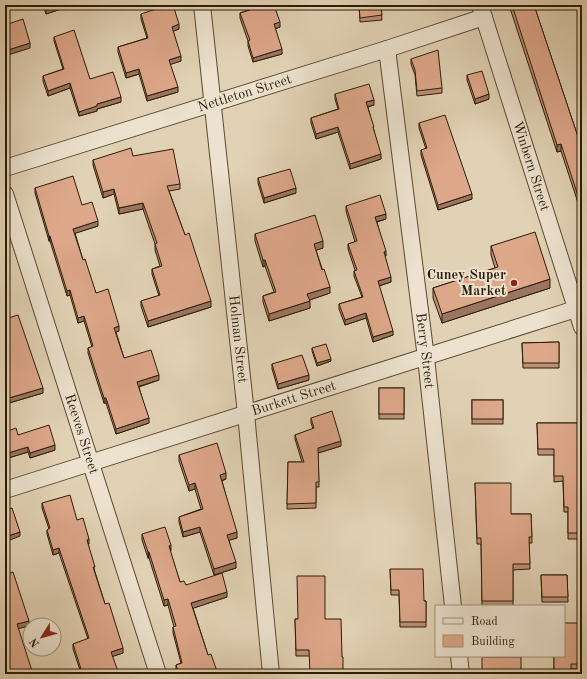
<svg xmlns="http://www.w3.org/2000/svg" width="587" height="679" viewBox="0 0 587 679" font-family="'Old Standard TT',serif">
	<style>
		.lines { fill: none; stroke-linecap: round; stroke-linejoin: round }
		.minor-casing { stroke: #594a32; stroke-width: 18 }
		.minor { stroke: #ece2cf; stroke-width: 16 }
		.wall { fill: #be9077; stroke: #2b1c06 }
		.shaded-wall { fill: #9b7561; stroke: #2b1c06 }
		.building { fill: #dda78a; stroke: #2b1c06 }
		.poi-dot { fill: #8f2418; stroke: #ece2cf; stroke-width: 1.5 }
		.labels { text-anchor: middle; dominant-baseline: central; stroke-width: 4; stroke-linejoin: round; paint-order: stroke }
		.street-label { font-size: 14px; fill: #2b1c06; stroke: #ece2cf }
		.poi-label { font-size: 14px; font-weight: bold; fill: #2b1c06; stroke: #ece2cf; text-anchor: end }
	</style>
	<rect width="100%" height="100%" fill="#e2d2b5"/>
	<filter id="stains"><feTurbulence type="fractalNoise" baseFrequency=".005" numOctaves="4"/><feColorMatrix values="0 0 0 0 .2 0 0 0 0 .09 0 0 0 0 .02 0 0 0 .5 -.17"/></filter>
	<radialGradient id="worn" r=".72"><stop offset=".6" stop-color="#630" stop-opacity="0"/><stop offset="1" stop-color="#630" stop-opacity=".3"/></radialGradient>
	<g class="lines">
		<defs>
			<g id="minor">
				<path id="s1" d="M202,5L246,414L271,674"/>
				<path id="s2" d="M480,5L582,327"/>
				<path id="s3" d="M387,49L426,358L453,606"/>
				<path id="s4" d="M5,168L387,49L484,17"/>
				<path id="s5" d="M5,194L158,674"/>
				<path id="s6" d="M5,490L582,307"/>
				<polyline points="459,656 461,674"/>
			</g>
		</defs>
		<use href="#minor" class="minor-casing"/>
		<use href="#minor" class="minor"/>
	</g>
	<g class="wall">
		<polygon points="43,5 64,5 64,8 46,14"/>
		<polygon points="247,5 274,5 280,27 275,29 282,54 253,62 248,46 248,41 240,18 240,13 248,10"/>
		<polygon points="359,5 381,5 382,20 360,22"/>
		<polygon points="509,5 534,5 582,149 582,215 561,151 557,152"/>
		<polygon points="141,14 179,29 173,31 181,61 170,64 178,92 147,101 139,74 126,78 118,52 118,47 147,38 141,19"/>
		<polygon points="54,37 90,79 121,102 97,109 97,111 79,116 70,88 48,96 43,81 43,76 63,69 54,41"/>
		<polygon points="411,59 442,88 442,93 417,96 415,75 411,64"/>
		<polygon points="467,75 489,99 475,104 467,80"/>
		<polygon points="335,94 374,105 368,107 381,159 350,169 338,132 316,139 311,123 311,118 338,109 335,99"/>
		<polygon points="419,123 472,199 438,210 421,155 421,150 426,149 419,128"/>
		<polygon points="133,156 180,184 180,189 169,191 211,307 148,327 141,306 141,301 159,296 152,274 152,269 160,266 155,250 155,244 143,209 119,214 114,194 103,198 93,165 93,160"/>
		<polygon points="258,178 296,193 264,203 258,183"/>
		<polygon points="35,188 82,205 98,226 75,233 83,260 96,293 119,331 116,332 124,358 159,380 139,387 149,423 116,434 106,403 104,403 88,353 88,348 92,347 84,321 78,323 70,295 67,296 50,241 49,241 35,193"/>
		<polygon points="346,206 386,219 377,222 386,256 385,256 391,282 379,286 393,335 373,342 366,318 345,325 339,309 339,304 362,297 354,276 354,271 355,270 348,249 348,244 355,242 346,211"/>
		<polygon points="255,234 323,248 316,250 330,293 309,300 310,308 269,321 263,302 263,296 274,292 265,266 263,267 255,241"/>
		<polygon points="491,246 550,288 442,323 433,298 433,288 495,268 491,255"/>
		<polygon points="5,319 43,393 9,403 8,399"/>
		<polygon points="559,342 559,368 523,368 522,343"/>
		<polygon points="312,348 331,361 317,366 312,351"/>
		<polygon points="272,364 309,380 278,389 272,369"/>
		<rect x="379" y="388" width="25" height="31"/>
		<rect x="472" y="400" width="31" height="24"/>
		<polygon points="311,418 341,446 318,453 319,487 316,487 316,508 287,509 288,462 302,462 295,439 295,435 313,429 311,423"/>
		<polygon points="537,423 582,423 582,539 568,539 568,512 564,512 563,481 554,482 554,455 538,455"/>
		<polygon points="5,432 18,435 55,450 30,458 28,452 5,459"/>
		<polygon points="179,455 226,479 222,481 237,538 229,540 236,568 214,575 200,532 183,537 179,522 179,517 201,509 195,489 189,491 179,461"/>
		<polygon points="475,483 511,514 531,514 532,543 529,543 530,569 513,570 513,606 482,606 481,544 477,544"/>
		<polygon points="42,503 77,520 89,544 88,544 95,572 105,604 123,653 113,656 80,670 73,649 73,644 88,639 59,553 53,555 47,534 47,530 49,529 42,508"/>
		<polygon points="142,534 171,551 170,551 180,582 186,585 227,597 193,608 208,655 218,674 177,674 176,671 176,665 181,663 173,633 173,627 174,627 168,605 164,606 149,558 148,558 142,540"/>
		<polygon points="390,569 424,601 426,601 426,627 400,627 399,595 391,595"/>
		<polygon points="541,575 567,575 568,602 542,602"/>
		<polygon points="295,619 325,619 342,657 309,656 296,656"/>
		<polygon points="582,623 582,669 571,669 571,674 554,674 554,656"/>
	</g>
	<g class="shaded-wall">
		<polygon points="59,5 64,5 64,8 46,14 46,9"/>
		<polygon points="280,22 280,27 274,29 274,24"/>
		<polygon points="179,24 179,29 172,32 172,27"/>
		<polygon points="30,43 30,48 5,56 5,51"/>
		<polygon points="282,49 282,54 253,62 253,58"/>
		<polygon points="181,56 181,61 169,65 169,60"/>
		<polygon points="139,69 139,74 126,78 126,73"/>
		<polygon points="70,83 70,88 48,96 48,91"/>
		<polygon points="178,87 178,92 147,101 147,96"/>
		<polygon points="489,94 489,99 475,104 475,99"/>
		<polygon points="121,97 121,102 97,109 97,111 79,116 79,112 97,104"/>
		<polygon points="374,100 374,105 366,107 366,102"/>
		<polygon points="338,127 338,132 316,139 316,134"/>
		<polygon points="561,144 561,151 557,152 557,145"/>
		<polygon points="381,154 381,159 350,169 350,164"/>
		<polygon points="296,188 296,193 264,203 264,198"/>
		<polygon points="114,189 114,194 103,198 103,192"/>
		<polygon points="472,194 472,199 438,210 438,205"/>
		<polygon points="143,203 143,209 119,214 119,208"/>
		<polygon points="386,214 386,219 375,222 375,217"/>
		<polygon points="98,221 98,226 73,234 73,229"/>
		<rect x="49" y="236" width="1" height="5"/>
		<polygon points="323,241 323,248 314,251 314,244"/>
		<polygon points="386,251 386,256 384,257 384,252"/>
		<polygon points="263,260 265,260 265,266 263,267"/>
		<polygon points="391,277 391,282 378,286 378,281"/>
		<polygon points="550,279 550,288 442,323 442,314"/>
		<polygon points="8,280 8,285 5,286 5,281"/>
		<polygon points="330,287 330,293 307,301 307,294"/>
		<polygon points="70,290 70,295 67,296 67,291"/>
		<polygon points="211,301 211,307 148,327 148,321"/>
		<polygon points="310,301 310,308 269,321 269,314"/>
		<polygon points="366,313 366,318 345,325 345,320"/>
		<polygon points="84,316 84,321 78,323 78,318"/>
		<polygon points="119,326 119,331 114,333 114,328"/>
		<polygon points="393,331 393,335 373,342 373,337"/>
		<polygon points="331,359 331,361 317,366 317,363"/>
		<polygon points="159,375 159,380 137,387 137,382"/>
		<polygon points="309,375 309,380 278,389 278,384"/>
		<polygon points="43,388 43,393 9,403 9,398"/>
		<polygon points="8,394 8,399 5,400 5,395"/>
		<rect x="104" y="398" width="2" height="5"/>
		<polygon points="149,418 149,423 116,434 116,429"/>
		<polygon points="341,441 341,446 318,453 318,448"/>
		<polygon points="55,445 55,450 30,458 30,453"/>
		<polygon points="28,447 28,452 5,459 5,454"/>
		<polygon points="226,473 226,479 220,481 220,475"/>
		<polygon points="195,483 195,489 189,491 189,485"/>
		<polygon points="200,527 200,532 183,537 183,532"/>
		<polygon points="20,532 20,536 5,542 5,537"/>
		<polygon points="237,532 237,538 227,541 227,535"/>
		<polygon points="89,539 89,544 87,545 87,540"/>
		<polygon points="171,545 171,551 169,552 169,546"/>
		<polygon points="59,548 59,553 53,555 53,550"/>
		<rect x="148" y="552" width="1" height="6"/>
		<polygon points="236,562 236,568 214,575 214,569"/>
		<polygon points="227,592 227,597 191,609 191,603"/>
		<polygon points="168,599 168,605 164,606 164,600"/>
		<polygon points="29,621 29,626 17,629 17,624"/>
		<polygon points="123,648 123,653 111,657 111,652"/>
	</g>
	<g class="building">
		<polygon points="44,5 59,5 46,9"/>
		<polygon points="168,5 173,5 179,24 172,27 181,56 169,60 178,87 147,96 139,69 126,73 118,47 148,38 141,14"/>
		<polygon points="248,5 274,5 280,22 274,24 282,49 253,58 248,41 250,40 240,13 250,10"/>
		<polygon points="359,5 381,5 382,15 360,18"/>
		<polygon points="512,5 534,5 582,149 582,208 561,144 557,145"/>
		<polygon points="23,19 30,43 5,51 5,25"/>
		<polygon points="74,30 90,79 113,72 121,97 97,104 97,106 79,112 70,83 48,91 43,76 64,69 54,37"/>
		<polygon points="438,50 442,88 417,91 415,70 411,59"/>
		<polygon points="482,71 489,94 475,99 467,75"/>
		<polygon points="369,84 374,100 366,102 374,127 373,127 381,154 350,164 338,127 316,134 311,118 339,109 335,94"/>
		<polygon points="445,115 472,194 438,205 421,150 427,148 419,123"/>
		<polygon points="131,148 133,156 173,149 180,184 167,186 185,235 189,233 211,301 148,321 141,301 160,295 152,269 162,266 155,244 157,243 143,203 119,208 114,189 103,192 93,160"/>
		<polygon points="290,169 296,188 264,198 258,178"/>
		<polygon points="73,176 82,205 92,202 98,221 73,229 83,260 85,259 96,293 108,289 119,326 114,328 124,358 151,350 159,375 137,382 149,418 116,429 106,398 104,398 88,348 93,346 84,316 78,318 70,290 67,291 50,236 49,236 35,188"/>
		<polygon points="380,195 386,214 375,217 386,251 384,252 391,277 378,281 393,331 373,337 366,313 345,320 339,304 363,297 354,271 357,270 348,244 357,241 346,206"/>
		<polygon points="315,215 323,241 314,244 322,270 324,269 330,287 307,294 310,301 269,314 263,296 276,292 265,260 263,260 255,234"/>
		<polygon points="535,232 550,279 442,314 433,288 498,267 491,246"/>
		<polygon points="5,270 8,280 5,281"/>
		<polygon points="18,315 43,388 9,398 8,394 5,395 5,319"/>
		<polygon points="559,342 559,363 523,363 522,343"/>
		<polygon points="326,344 331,359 317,363 312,348"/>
		<polygon points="302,355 309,375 278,384 272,364"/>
		<rect x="379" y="388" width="25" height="26"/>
		<rect x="472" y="400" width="31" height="19"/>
		<polygon points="332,411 341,441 318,448 319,482 316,482 316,503 287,504 288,462 304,462 295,435 314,428 311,418"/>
		<polygon points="537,423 582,423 582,533 568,533 568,507 564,507 563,476 554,476 554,449 538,449"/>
		<polygon points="49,425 55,445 30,453 28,447 5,454 5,432 16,428 18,435"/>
		<polygon points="217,443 226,473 220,475 237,532 227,535 236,562 214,569 200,527 183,532 179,517 203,509 195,483 189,485 179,455"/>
		<polygon points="475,483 511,483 511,514 531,514 532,537 529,537 530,564 513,564 513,601 482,601 481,538 477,538"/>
		<polygon points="70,495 77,520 83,518 89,539 87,540 95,567 93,567 105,604 109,603 123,648 111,652 119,674 67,674 81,669 73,644 89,638 59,548 53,550 47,530 50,528 42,503"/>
		<polygon points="12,508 20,532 5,537 5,510"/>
		<polygon points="165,527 171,545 169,546 180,582 184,581 186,585 222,573 227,592 191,603 208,655 211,654 218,674 179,674 176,665 182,663 173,627 176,626 168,599 164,600 149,552 148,552 142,534"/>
		<polygon points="390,569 423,569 424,601 426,601 426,622 400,622 399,590 391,590"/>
		<polygon points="13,572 29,621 17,624 33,674 5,674 5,575"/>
		<polygon points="541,575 567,575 568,597 542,597"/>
		<polygon points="297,576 325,576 325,619 341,619 342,657 343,657 343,674 310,674 309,650 296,650 295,619 298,619"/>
		<polygon points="564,623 582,623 582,664 571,664 571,671 554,671 554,656 564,656"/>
		<rect x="482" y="657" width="39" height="17"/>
	</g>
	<circle class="poi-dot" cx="514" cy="283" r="4"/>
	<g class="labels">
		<g class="street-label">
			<text stroke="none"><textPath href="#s4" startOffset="251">Nettleton Street</textPath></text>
			<text stroke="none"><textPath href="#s2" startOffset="169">Winbern Street</textPath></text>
			<text stroke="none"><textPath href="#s1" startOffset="336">Holman Street</textPath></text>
			<text stroke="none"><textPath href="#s3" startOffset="304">Berry Street</textPath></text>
			<text stroke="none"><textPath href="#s6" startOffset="303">Burkett Street</textPath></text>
			<text stroke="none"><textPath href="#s5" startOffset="252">Reeves Street</textPath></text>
		</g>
		<g class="poi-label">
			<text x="506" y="275">Cuney Super<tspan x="506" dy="16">Market</tspan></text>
		</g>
	</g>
	<rect width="587" height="679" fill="none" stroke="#e2d2b5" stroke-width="20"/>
	<rect x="6" y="6" width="575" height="667" fill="none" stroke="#2b1c06" stroke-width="2"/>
	<rect x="10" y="10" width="567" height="659" fill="none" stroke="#2b1c06"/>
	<rect x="435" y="605" width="130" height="52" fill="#ece2cf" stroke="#9f937f"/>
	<rect x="443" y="618" width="20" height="6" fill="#ece2cf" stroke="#9f937f"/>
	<text x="471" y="625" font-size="12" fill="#2b1c06">Road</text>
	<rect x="443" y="635" width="20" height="12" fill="#dda78a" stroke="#9f937f"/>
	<text x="471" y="645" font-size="12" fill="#2b1c06">Building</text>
	<g transform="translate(42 637) rotate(233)"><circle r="19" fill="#ece2cf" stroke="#9f937f"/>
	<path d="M0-3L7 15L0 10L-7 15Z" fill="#8f2418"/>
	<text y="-6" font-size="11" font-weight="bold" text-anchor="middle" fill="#2b1c06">N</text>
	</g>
	<rect width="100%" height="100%" filter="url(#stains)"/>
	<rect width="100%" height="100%" fill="url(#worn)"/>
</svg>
